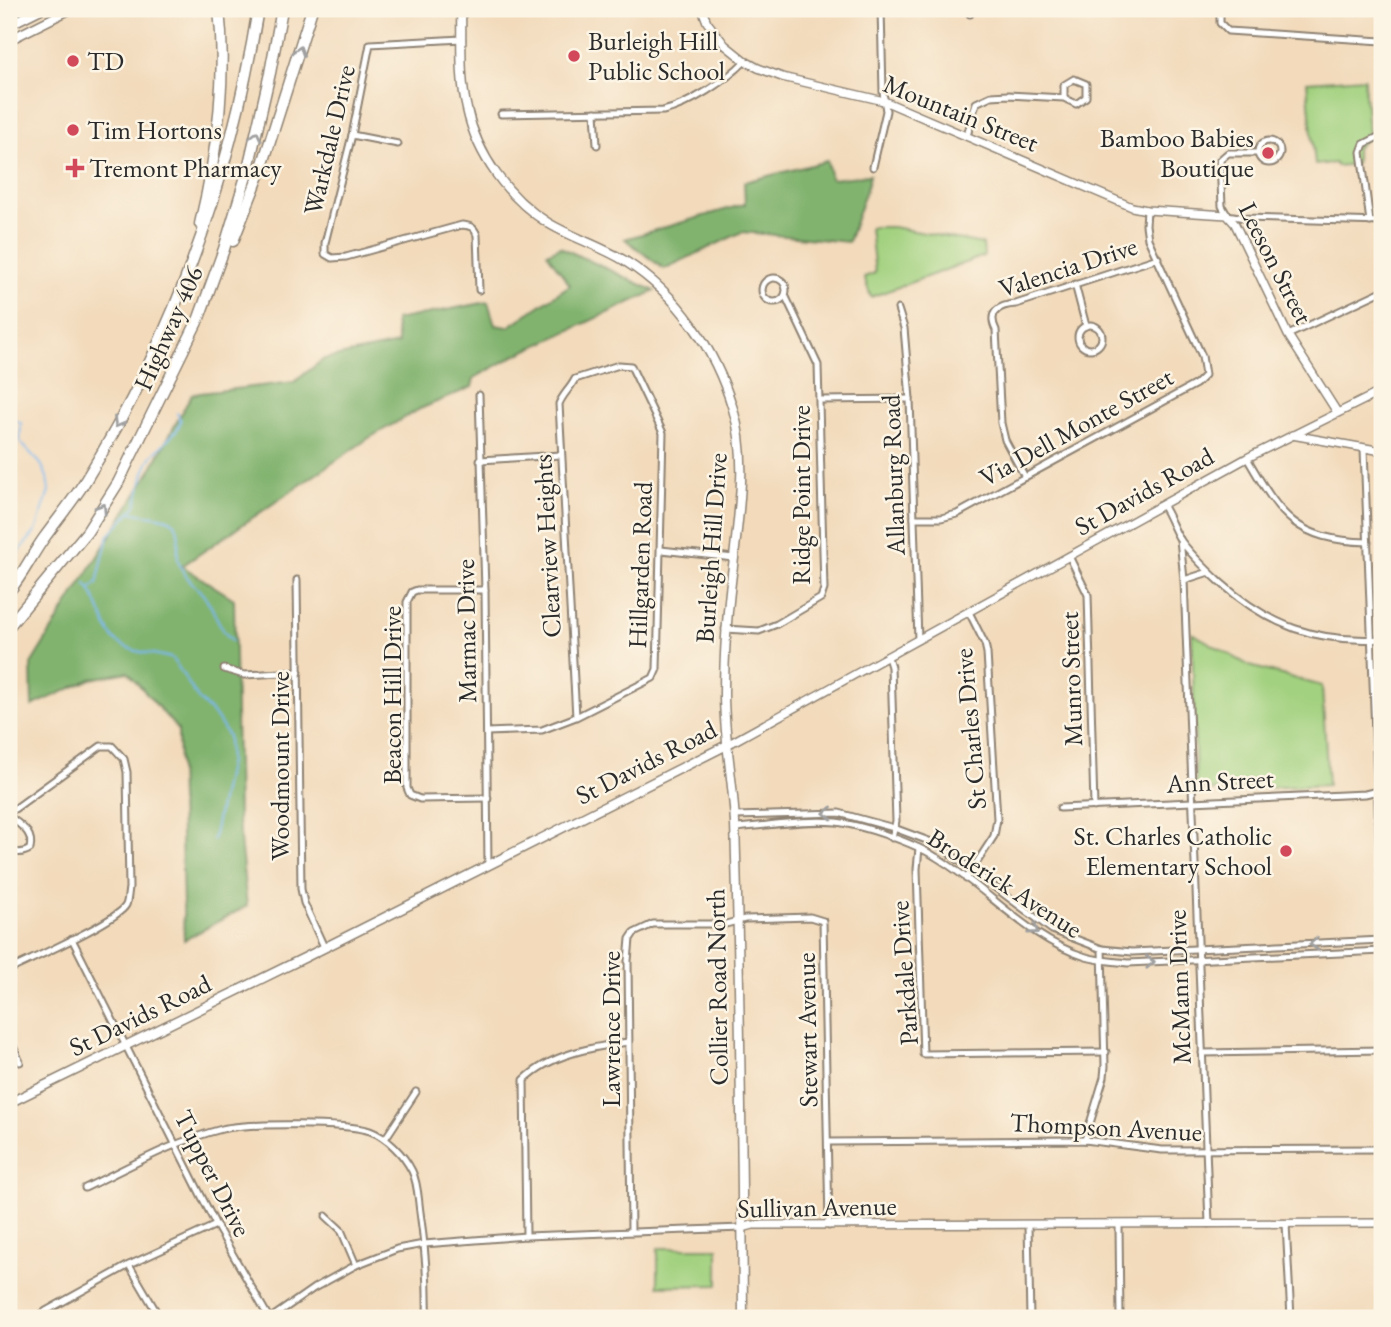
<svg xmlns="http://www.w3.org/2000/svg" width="1391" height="1327" viewBox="0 0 1391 1327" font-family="'EB Garamond',serif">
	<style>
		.green { fill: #a2d17f; stroke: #667e55; stroke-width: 2 }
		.forest { fill: #81b36e; stroke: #566f4c; stroke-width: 2 }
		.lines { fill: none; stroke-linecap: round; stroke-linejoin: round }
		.stream { stroke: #7db9ef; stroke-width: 2 }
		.minor-casing { stroke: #8e8273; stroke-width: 9 }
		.tertiary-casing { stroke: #8e8273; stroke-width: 10 }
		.secondary-casing { stroke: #8e8273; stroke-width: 11 }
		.motorway-casing { stroke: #8e8273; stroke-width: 13 }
		.minor { stroke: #fff; stroke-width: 5 }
		.tertiary { stroke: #fff; stroke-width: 7 }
		.secondary { stroke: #fff; stroke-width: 8 }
		.motorway { stroke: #fff; stroke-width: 10 }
		.oneway { stroke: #a0a0a0 }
		.poi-dot { fill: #d1495b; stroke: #fcf5e5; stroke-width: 2.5 }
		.labels { text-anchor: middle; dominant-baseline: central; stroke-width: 5; stroke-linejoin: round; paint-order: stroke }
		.poi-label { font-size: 26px; fill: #2b2b2b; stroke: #fcf5e5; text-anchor: start }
		.street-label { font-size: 26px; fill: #2b2b2b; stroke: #fcf5e5 }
	</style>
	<rect width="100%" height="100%" fill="#fcf5e5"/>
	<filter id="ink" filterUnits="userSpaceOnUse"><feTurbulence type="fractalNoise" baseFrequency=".0143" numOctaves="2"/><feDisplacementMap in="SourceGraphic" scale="14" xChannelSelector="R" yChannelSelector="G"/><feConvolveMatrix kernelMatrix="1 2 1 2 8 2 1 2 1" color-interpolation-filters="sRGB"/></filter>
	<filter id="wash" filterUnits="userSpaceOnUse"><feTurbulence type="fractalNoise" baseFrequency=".00686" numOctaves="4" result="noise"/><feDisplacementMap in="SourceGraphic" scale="28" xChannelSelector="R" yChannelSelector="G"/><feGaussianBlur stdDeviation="1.57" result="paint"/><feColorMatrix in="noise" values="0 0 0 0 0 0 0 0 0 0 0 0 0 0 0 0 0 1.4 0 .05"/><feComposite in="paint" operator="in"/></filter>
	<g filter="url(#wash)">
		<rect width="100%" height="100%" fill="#f2dabb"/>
		<g class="green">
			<polygon points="1364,78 1368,136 1356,148 1356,164 1336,166 1335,163 1315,165 1307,82"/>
			<polygon points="874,227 893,227 983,244 984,256 871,297 864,277 875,273 870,228"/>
			<polygon points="1192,633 1250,666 1322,686 1328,785 1196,791"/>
			<polygon points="658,1248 718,1248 718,1285 658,1286"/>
		</g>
		<g class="forest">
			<polygon points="827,161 831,179 870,175 868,184 848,242 742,232 664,269 625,239 745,204 744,182"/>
			<polygon points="560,247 655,291 514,356 474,378 472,387 420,409 369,438 182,566 234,599 238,821 247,906 184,940 178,730 128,672 91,679 32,706 31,664 149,473 192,394 294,382 324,359 398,344 395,320 488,302 495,325 508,327 570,285 547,253"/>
		</g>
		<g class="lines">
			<g class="stream">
				<polyline points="9,392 11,397 9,407"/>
				<polyline points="9,418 21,423 20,442 41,464 47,477 49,491 36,531 15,556 11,565"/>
				<path d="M131,512C143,516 165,515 173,522C183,531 176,549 178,560C182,577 198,586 207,600C216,613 220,631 233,641"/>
				<path d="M86,584C100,599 104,634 119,643C136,655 155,652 173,659L199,700L216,717L228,736L229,761L213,840"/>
				<polyline points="91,588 97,583 108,536 136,506 144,472 151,457 177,430 181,421 177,413"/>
			</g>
		</g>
	</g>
	<g filter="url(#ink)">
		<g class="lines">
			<defs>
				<g id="minor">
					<polyline points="970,9 970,14"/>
					<polyline points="1220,9 1220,23 1228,31 1382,41"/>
					<path d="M462,39L370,44L352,135L325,243V254L332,258L346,257L462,225C471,226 474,227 477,235L479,290"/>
					<polyline points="595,112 597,145"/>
					<path d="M501,114L663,111C689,105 727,80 745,61"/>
					<polyline points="352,135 398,144"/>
					<polyline points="967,136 976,103 991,96 1008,95 1064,98 1076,104 1086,97 1086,84 1074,79 1064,85 1064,98"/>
					<circle cx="1269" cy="152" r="11"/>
					<polyline points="1257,153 1228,153 1220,160 1222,206 1227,215 1245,218 1382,222"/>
					<polyline points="873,167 886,111 883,92 881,9"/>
					<polyline points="1370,222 1361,152 1364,144 1382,135"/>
					<circle cx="774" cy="290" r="12"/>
					<polyline points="1075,284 1086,326"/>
					<polyline points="898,309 904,328 910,399 918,640"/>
					<circle cx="1090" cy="337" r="12"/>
					<polyline points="1288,335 1382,291"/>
					<polyline points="479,395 485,590 488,865"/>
					<polyline points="820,400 910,399"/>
					<polyline points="1364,449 1382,915"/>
					<path d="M1247,458C1281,517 1296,540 1368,542"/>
					<polyline points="480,460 561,455"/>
					<path d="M1025,477L1005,440L1001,423L996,330C987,312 999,305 1016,304L1158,258"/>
					<path d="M1162,505C1169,515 1173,528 1179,538C1190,554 1206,569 1220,582C1269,626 1316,643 1382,639"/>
					<polyline points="914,518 941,518 957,514 1196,384 1205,375 1202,356 1148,239 1146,225 1147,210"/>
					<polyline points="1180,539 1184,580 1209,1224"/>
					<polyline points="661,550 734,558"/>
					<polyline points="1069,556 1088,595 1094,807"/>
					<polyline points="297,580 301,889 304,903 324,947"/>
					<polyline points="1184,580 1209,572"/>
					<polyline points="485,590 417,590 412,592 407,602 407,788 410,795 420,799 488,798"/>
					<polyline points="725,629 759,631 777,624 821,598 824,589 818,365 785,295"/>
					<polyline points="888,657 891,667 896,821 892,838"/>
					<polyline points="224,669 244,675 299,672"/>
					<path d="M487,732L542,730L576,717L653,678L657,669L663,433L631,366L619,365L575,379C570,389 563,394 559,404L576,717"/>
					<polyline points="1060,808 1365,794 1382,790"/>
					<path d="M9,813L101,746H112L124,759L127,772L129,888C128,893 128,901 126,905C118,921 29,960 9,970"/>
					<path d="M9,816C21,826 34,832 30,849C22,854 16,854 9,848"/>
					<polyline points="735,816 839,813 894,828 937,844 1052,930 1102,949 1132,952 1382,940"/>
					<path d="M735,828C766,826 805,819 836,822C862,825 914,843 936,857C988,888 1027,939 1086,957C1099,961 1114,961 1128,963L1382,951"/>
					<polyline points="919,848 917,869 923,1054 1106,1052"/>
					<polyline points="966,879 994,836 997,819 987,653 985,644 969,612"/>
					<polyline points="72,939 216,1225 269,1318"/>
					<polyline points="9,1037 20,1062"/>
					<polyline points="1202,1053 1382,1050"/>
					<polyline points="385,1139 416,1092"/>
					<polyline points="1085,1140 1104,1077 1105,1066 1102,949"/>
					<polyline points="829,1142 1085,1140 1162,1150 1382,1149"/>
					<path d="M85,1188C129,1167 174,1141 222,1129C247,1123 346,1123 370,1131C387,1137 404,1155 412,1171C418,1183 418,1198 420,1212C425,1247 428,1283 427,1318"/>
					<polyline points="326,1216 341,1230 356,1265"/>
					<polyline points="1286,1224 1291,1318"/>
					<polyline points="1119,1225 1120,1318"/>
					<polyline points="1028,1226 1030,1318"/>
					<polyline points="631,1231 628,961 630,939 634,933 653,924 726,924 745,919 810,917 823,921 829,1226"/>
					<path d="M526,1236L524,1080C550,1054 593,1047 628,1042"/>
					<polyline points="129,1265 160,1318"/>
					<polyline points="38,1318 46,1311 129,1265 216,1225"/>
					<polyline points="271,1318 314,1288 356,1265 397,1249 424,1244 526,1236 742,1228"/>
				</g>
				<g id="tertiary">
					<polyline points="702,9 707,22 725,45 745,61 758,68 782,77 884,101 1132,207 1147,210 1227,215 1235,224 1288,335 1337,412"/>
					<polyline points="1292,435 1382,451"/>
					<polyline points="727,745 1247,458 1382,391"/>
					<polyline points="742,1228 753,1225 1382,1223"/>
				</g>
				<g id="secondary">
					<path d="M461,9C462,41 459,77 467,109C477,155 508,198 548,223C573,238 601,246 625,261C679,295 715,349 733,409C748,458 739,508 734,558C728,603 724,648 724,694C724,737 733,780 735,823C740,988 742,1153 743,1318"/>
					<polyline points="9,25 41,9"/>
					<polyline points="9,40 71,9"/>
					<polyline points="9,1103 306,957 727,745"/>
				</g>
				<g id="motorway">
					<path d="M200,224C217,154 227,81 219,9"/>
					<polyline points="233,241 260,173 312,9"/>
					<path d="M9,591C23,575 31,556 44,538C57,520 72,502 84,483C174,338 231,176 258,9"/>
					<polyline points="9,626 87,532 118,483 199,318 224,249 247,173 270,73 282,9"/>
				</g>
			</defs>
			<use href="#minor" class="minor-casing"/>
			<use href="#tertiary" class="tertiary-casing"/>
			<use href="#secondary" class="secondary-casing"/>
			<use href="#motorway" class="motorway-casing"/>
			<use href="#minor" class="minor"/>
			<use href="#tertiary" class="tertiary"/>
			<use href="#secondary" class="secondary"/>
			<use href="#motorway" class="motorway"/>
		</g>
		<defs><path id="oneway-chevron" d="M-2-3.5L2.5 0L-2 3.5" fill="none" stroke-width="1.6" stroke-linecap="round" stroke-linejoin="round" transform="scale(1.75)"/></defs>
		<g class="oneway">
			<use href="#oneway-chevron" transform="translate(299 51) rotate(-72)"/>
			<use href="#oneway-chevron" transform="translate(256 136) rotate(-77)"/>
			<use href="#oneway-chevron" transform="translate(118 423) rotate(120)"/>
			<use href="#oneway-chevron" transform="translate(102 508) rotate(-57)"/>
			<use href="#oneway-chevron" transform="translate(828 813) rotate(180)"/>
			<use href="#oneway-chevron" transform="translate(1034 930) rotate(35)"/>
			<use href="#oneway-chevron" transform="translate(1314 944) rotate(177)"/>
			<use href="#oneway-chevron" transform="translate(1150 962) rotate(-3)"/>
		</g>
	</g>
	<g class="poi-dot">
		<circle cx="574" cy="56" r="7"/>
		<circle cx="73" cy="61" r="7"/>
		<circle cx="73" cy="130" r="7"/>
		<circle cx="1268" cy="153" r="7"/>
		<path d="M71.5 157.5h7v7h7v7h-7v7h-7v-7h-7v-7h7z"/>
		<circle cx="1286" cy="851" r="7"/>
	</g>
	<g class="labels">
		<g class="poi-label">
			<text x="588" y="41">Burleigh Hill<tspan x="588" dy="30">Public School</tspan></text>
			<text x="87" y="61">TD</text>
			<text x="87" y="130">Tim Hortons</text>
			<text x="1254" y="138" text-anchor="end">Bamboo Babies<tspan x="1254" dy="30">Boutique</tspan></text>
			<text x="89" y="168">Tremont Pharmacy</text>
			<text x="1272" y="836" text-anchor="end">St. Charles Catholic<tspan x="1272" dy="30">Elementary School</tspan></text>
		</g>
		<g class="street-label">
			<text transform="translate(961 113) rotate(22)">Mountain Street</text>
			<text transform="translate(329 140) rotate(-77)">Warkdale Drive</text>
			<text transform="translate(1276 263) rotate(63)">Leeson Street</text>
			<text transform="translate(1068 267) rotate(-18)">Valencia Drive</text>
			<text transform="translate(168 328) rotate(-66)">Highway 406</text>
			<text transform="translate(1076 427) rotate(-29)">Via Dell Monte Street</text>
			<text transform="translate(893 475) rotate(-92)">Allanburg Road</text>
			<text transform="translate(1144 491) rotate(-29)">St Davids Road</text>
			<text transform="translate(801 495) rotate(-90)">Ridge Point Drive</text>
			<text transform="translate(547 546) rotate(-93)">Clearview Heights</text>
			<text transform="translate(711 548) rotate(-86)">Burleigh Hill Drive</text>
			<text transform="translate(640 565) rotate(-88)">Hillgarden Road</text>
			<text transform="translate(466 631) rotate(-91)">Marmac Drive</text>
			<text transform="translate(1071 679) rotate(-92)">Munro Street</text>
			<text transform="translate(392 695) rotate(-90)">Beacon Hill Drive</text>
			<text transform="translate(970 729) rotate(-95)">St Charles Drive</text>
			<text transform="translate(646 762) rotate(-27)">St Davids Road</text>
			<text transform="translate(280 766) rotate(-90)">Woodmount Drive</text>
			<text transform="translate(1220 781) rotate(-3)">Ann Street</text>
			<text transform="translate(1005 883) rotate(33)">Broderick Avenue</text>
			<text transform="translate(904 973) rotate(-94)">Parkdale Drive</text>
			<text transform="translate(717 987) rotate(-91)">Collier Road North</text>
			<text transform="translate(1179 987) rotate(-92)">McMann Drive</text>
			<text transform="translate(140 1015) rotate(-26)">St Davids Road</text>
			<text transform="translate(611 1029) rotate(-90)">Lawrence Drive</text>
			<text transform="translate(807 1030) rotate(-91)">Stewart Avenue</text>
			<text transform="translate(1106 1127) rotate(3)">Thompson Avenue</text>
			<text transform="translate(213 1173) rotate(63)">Tupper Drive</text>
			<text transform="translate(817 1207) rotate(-1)">Sullivan Avenue</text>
		</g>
	</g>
	<rect width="1391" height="1327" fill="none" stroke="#fcf5e5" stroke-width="35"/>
</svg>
